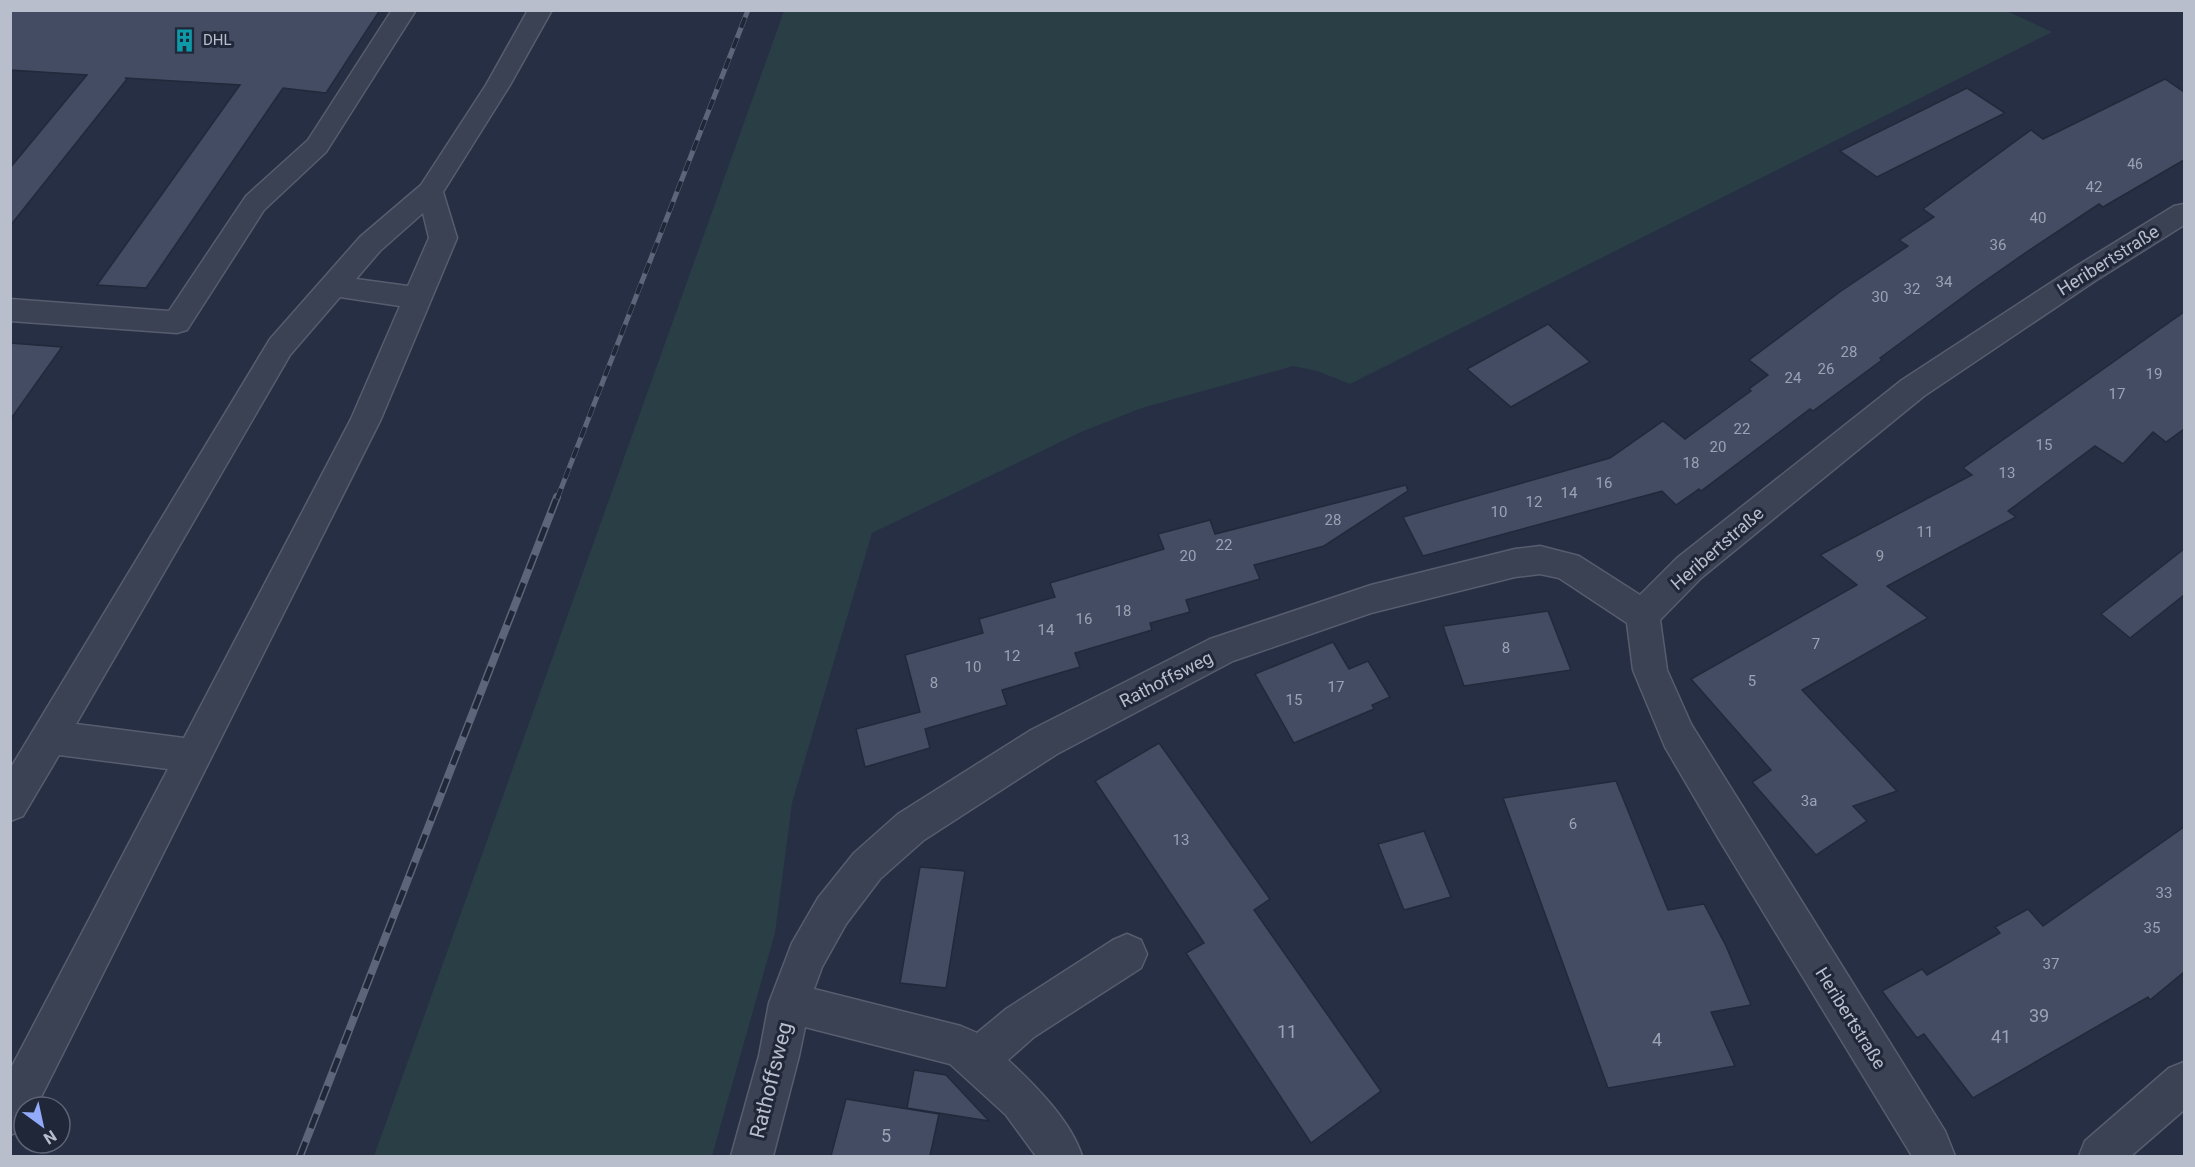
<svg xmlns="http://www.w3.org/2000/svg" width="2195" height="1167" viewBox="0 0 2195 1167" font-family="Roboto,sans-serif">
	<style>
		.green { fill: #293e45 }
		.building { fill: #444c64; stroke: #22293b; stroke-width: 1.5 }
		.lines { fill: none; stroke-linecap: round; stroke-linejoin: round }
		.minor-casing { stroke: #575d6e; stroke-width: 3 }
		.minor { fill: #3b4253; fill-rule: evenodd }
		.rail-far1-casing { stroke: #5d657a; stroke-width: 5 }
		.rail-casing { stroke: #5d657a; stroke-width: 8 }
		.rail-far1 { stroke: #202739; stroke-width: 4; stroke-dasharray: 11; stroke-linecap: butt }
		.rail { stroke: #202739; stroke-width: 5; stroke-dasharray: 15; stroke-linecap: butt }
		.labels { text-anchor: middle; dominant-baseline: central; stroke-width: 6; stroke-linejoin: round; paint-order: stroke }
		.far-number-label { font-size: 14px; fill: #9ca2b3 }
		.far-poi-label { font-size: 15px; fill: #b9becd; stroke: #202739; text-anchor: start }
		.number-label { font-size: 15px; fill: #9ca2b3 }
		.street-label { font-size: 18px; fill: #b9becd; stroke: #202739 }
		.near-number-label { font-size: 18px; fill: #9ca2b3 }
		.near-street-label { font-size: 21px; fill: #b9becd; stroke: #202739 }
	</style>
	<rect width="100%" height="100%" fill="#272f44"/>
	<polygon class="green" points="2005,10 2052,32 1350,384 1317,371 1293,366 1142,408 1081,432 872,533 792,803 775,933 712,1156 374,1156 784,11"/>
	<g class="building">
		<polygon points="10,10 380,10 326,93 283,88 146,288 97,285 240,85 125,78 127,79 10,226 10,168 87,75 10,70"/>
		<polygon points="2165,79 2184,92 2184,160 2103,207 2099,204 2028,251 1975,288 1880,358 1882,360 1813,411 1810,409 1701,491 1699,489 1676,505 1662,491 1423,556 1403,517 1610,458 1663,421 1685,439 1751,391 1749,389 1768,375 1749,360 1841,291 1908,246 1899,240 1934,217 1923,209 2031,130 2043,139"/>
		<polygon points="1967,88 2005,113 1877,177 1840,151"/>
		<polygon points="2184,312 2184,429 2166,442 2153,432 2123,464 2095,446 2008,511 2016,517 1887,586 1928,618 1802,690 1897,791 1853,806 1867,821 1816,855 1752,782 1771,770 1691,679 1857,585 1820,555 1972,475 1963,468"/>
		<polygon points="1548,324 1590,362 1511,407 1467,369"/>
		<polygon points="10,343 62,347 10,420"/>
		<polygon points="1406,485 1408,491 1324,546 1254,565 1260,579 1186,600 1190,612 1150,623 1152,630 1075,653 1080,667 1002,690 1007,705 925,729 930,748 865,767 856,729 920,712 905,655 983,633 979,619 1055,597 1050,583 1164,549 1158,534 1210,520 1215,534"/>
		<polygon points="2184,549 2184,595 2130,638 2101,614"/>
		<polygon points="1548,611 1571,670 1464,686 1443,626"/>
		<polygon points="1333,642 1349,669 1368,661 1390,697 1372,705 1374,709 1294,743 1255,674"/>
		<polygon points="1159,743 1270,899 1254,910 1381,1091 1311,1143 1186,953 1204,943 1095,781"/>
		<polygon points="1616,781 1668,910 1704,904 1726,946 1751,1005 1711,1012 1735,1066 1608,1088 1503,798"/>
		<polygon points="2184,827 2184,972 2150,1000 2148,997 1973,1098 1924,1034 1917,1038 1882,991 1922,969 1927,975 2000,933 1995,927 2028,909 2043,926"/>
		<polygon points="1424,831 1451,897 1404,910 1378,844"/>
		<polygon points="920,867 965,871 946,988 900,983"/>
		<polygon points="914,1070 946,1075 989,1121 907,1108"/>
		<polygon points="846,1099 939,1114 930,1156 831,1156"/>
	</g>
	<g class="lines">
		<defs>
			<g id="minor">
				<polygon points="392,10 416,10 326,152 264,210 187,330 177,333 10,321 10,299 169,311 246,196 308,140"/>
				<path d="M528,10H552L510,85L443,192L457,238L381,419L36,1107H24V1129L10,1135V1070L168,769L59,755L23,816L10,821V769L270,339L360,237L421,185L486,85ZM423,213L429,238L408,286L356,279L380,251ZM340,297L400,306L351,419L184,738L76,724L290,355Z"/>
				<path d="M2184,204V225L2095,281L1924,396L1701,578L1660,620L1667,670L1691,724L1945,1131L1955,1156H1912L1720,841L1665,747L1633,670L1627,623L1559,578L1540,574L1515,577L1371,613L1233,661L1057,754L924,840L880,879L846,924L822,967L814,989L961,1026L977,1033L1006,1009L1113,940L1127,934L1141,940L1147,954L1141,968L1034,1037L1008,1060C1035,1085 1071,1121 1082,1156H1036L1006,1115L950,1064L805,1027L799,1056L773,1156H731L759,1056L769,1003L792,943L818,898L854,853L898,814L1031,730L1210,639L1371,585L1515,549L1540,546L1579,556L1640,595L1677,558L1902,380L2075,267L2174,206Z"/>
				<polygon points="2184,1062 2184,1110 2131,1156 2079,1156 2085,1141 2169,1068"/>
			</g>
		</defs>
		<use href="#minor" class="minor-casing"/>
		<use href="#minor" class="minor"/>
		<defs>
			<polyline id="rail-far1" points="557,499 748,10"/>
			<polyline id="rail" points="300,1156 557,497"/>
		</defs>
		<use href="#rail-far1" class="rail-far1-casing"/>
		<use href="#rail" class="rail-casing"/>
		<use href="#rail-far1" class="rail-far1"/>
		<use href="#rail" class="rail"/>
	</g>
	<defs>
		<symbol id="building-bare" viewBox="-9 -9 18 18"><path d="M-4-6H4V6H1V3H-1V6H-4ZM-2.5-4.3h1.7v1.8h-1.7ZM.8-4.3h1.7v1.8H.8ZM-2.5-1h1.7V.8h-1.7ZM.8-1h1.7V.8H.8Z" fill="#0f9aa8" stroke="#202739" stroke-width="2.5" paint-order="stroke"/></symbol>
	</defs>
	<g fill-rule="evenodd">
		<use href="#building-bare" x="168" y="24" width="33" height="33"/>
	</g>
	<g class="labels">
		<g class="far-number-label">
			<text x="2135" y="164">46</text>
		</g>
		<g class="far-poi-label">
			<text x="203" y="40">DHL</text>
		</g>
		<g class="number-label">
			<text x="2094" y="187">42</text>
			<text x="2038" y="218">40</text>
			<text x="1998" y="245">36</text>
			<text x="1944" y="282">34</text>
			<text x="1912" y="289">32</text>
			<text x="1880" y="297">30</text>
			<text x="1849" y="352">28</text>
			<text x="1826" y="369">26</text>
			<text x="2154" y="374">19</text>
			<text x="1793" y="378">24</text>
			<text x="2117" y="394">17</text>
			<text x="1742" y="429">22</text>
			<text x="2044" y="445">15</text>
			<text x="1718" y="447">20</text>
			<text x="1691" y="463">18</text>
			<text x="2007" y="473">13</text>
			<text x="1604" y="483">16</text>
			<text x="1569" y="493">14</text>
			<text x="1534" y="502">12</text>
			<text x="1499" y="512">10</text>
			<text x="1333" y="520">28</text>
			<text x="1925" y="532">11</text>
			<text x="1224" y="545">22</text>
			<text x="1188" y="556">20</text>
			<text x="1880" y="556">9</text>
			<text x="1123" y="611">18</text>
			<text x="1084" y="619">16</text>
			<text x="1046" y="630">14</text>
			<text x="1816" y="644">7</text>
			<text x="1506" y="648">8</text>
			<text x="1012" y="656">12</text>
			<text x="973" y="667">10</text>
			<text x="1752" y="681">5</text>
			<text x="934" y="683">8</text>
			<text x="1336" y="687">17</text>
			<text x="1294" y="700">15</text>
			<text x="1809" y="801">3a</text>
			<text x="1573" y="824">6</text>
			<text x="1181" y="840">13</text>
			<text x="2164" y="893">33</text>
			<text x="2152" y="928">35</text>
			<text x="2051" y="964">37</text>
		</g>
		<g class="street-label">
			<text transform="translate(2108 260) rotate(-32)">Heribertstraße</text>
			<text transform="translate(1717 548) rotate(-41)">Heribertstraße</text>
			<text transform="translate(1166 679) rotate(-27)">Rathoffsweg</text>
			<text transform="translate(1851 1018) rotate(58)">Heribertstraße</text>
		</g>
		<g class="near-number-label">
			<text x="2039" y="1015">39</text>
			<text x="1287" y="1031">11</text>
			<text x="2001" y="1036">41</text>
			<text x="1657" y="1039">4</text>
			<text x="886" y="1135">5</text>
		</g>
		<g class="near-street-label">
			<text transform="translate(771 1080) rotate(-76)">Rathoffsweg</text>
		</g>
	</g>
	<rect width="2195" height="1167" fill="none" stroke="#b9becd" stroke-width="24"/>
	<g transform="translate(42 1125) rotate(147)"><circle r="28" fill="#202739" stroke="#5d6374" stroke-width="1.5"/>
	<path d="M0-4.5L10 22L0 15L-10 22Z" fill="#91aafa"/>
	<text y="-9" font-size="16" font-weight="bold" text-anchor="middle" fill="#b9becd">N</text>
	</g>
</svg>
